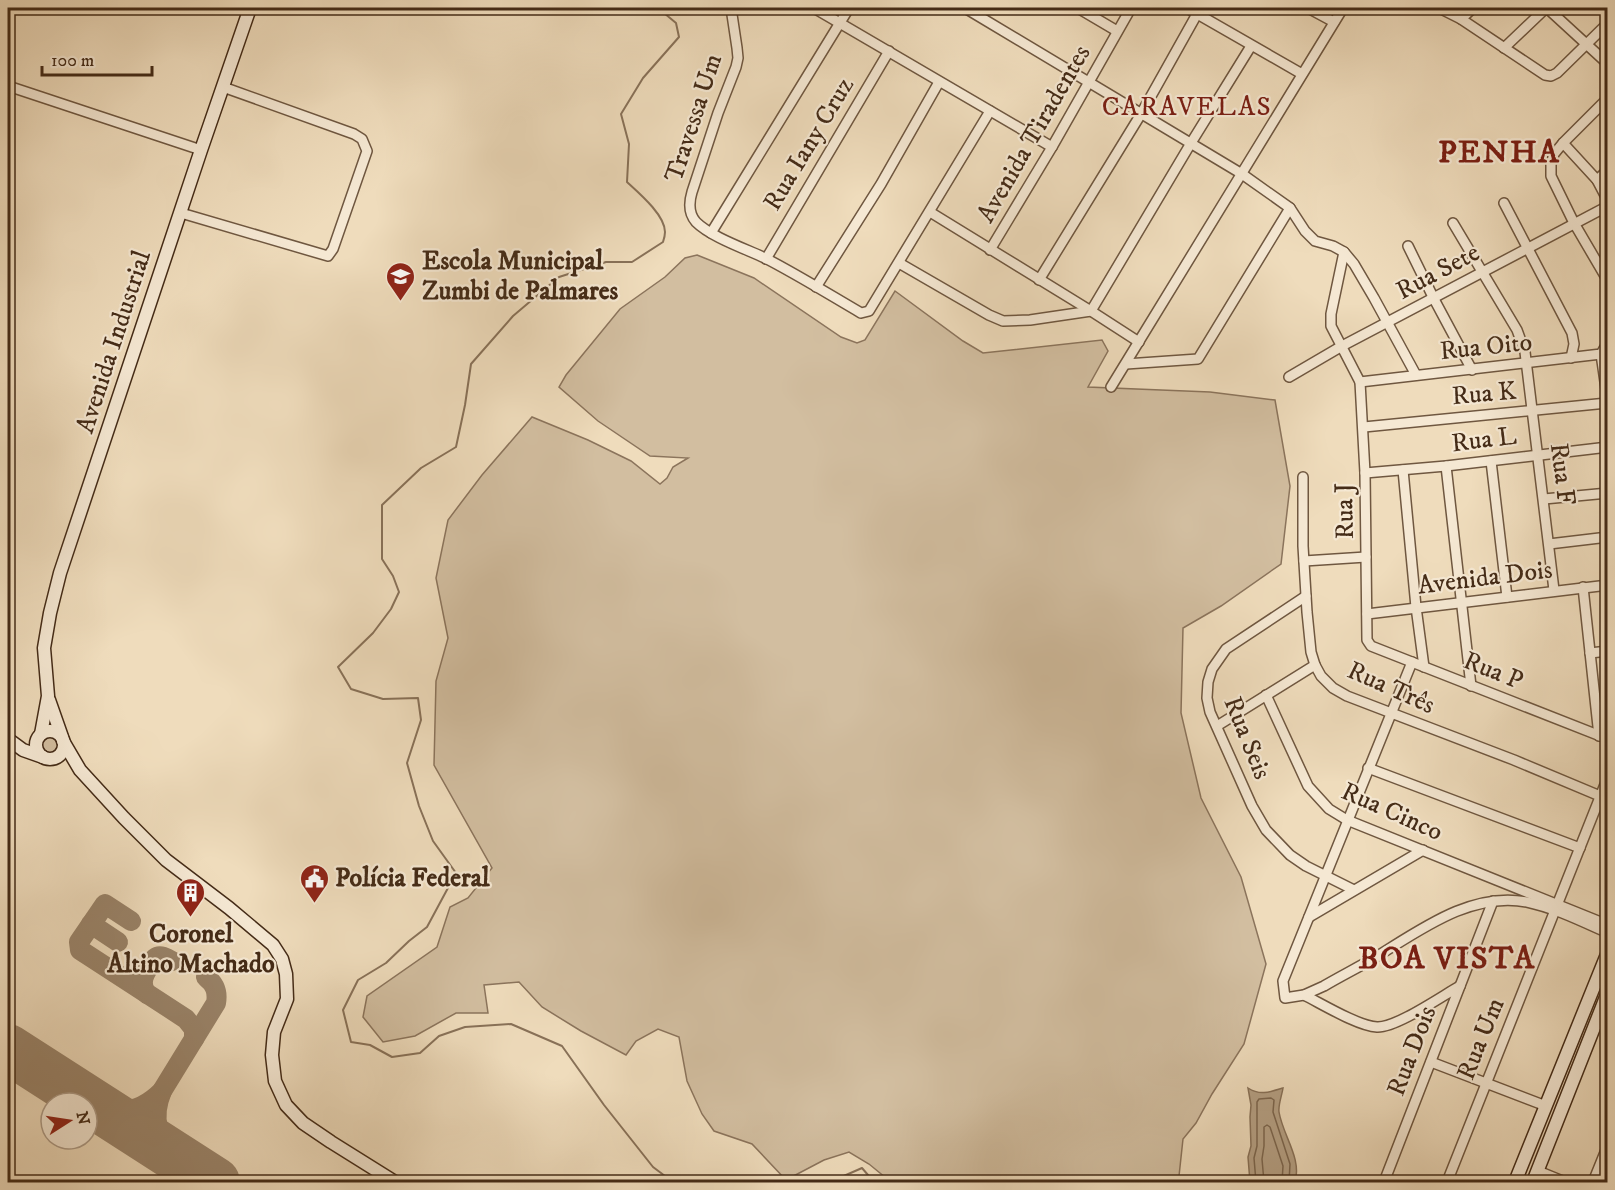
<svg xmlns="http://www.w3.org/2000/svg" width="1615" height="1190" viewBox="0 0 1615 1190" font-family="'IM FELL DW Pica',serif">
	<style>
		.green { fill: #d2bea0; stroke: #8b745c; stroke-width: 1.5 }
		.water { fill: #b5a084; stroke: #887158; stroke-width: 1.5 }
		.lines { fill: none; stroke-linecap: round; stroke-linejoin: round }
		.shore { stroke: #7c664e; stroke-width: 1.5 }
		.stream { stroke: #887158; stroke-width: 2 }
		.taxiway { stroke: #9a846a; stroke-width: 20 }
		.runway { stroke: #9a846a; stroke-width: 50 }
		.street-casing { stroke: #6f5740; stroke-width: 12 }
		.secondary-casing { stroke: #442b17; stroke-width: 15 }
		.street { stroke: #f5e8d3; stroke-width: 9 }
		.secondary { stroke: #f5e8d3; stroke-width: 12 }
		.labels { text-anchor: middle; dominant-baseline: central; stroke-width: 4.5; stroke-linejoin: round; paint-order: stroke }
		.street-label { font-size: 26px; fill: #442b17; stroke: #f5e8d3 }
		.poi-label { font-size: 26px; font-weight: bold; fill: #442b17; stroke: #f5e8d3; text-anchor: start }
		.neighbourhood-label { font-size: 27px; letter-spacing: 1.5px; fill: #7a1f14; stroke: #f5e8d3 }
		.district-label { font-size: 32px; font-weight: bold; letter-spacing: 1.5px; fill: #7a1f14; stroke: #f5e8d3 }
	</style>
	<rect width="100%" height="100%" fill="#efdcbc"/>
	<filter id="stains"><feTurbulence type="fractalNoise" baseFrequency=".00333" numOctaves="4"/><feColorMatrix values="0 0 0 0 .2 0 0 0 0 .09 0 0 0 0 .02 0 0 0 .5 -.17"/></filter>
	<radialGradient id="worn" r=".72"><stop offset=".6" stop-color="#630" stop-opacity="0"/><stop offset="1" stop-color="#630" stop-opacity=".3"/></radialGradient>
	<g class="green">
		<polygon points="697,255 754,278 841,337 857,343 865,340 895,291 963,341 983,353 1102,340 1108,351 1088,387 1210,392 1275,400 1290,486 1281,564 1221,606 1183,628 1181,713 1201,798 1241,877 1266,964 1244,1044 1212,1094 1196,1123 1183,1139 1179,1176 1176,1182 891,1182 869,1164 849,1152 824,1160 786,1180 752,1144 714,1131 702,1114 687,1081 679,1037 658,1029 636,1041 626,1055 581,1031 542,1007 519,982 484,985 488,1013 456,1013 415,1036 383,1042 363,1017 367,996 437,947 450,907 468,898 492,868 434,765 436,681 448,638 436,578 448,520 482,475 532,417 588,440 631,461 660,484 667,478 673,467 688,458 650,456 598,421 559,387 566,375 620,309 665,277 685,258"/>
		<circle cx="50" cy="744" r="10"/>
	</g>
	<path class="water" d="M1248,1088C1260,1096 1270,1092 1283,1088C1282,1095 1278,1105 1279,1112C1283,1136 1302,1158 1295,1182H1250L1248,1157L1251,1146L1250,1117L1251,1105Z"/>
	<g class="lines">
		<g class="shore">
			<polyline points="1256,1182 1254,1158 1257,1146 1257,1102 1259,1099 1271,1098 1274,1100 1273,1112 1290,1164 1289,1182"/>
			<polyline points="1264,1182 1262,1159 1264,1146 1264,1127 1267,1125 1270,1127 1283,1166 1282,1182"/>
		</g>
		<g class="stream">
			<path d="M658,8L676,23L679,37L643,78L621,114L629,144L627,182C639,193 665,215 665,232C665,236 664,239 663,242L632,262H606L559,277L513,316L471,364L465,405L456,447L421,468L382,505V559L393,576L399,592L391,609L373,633L338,667L351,689L383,699L418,698L421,720L407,763L419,806L433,841L456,873L427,927L409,941L386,963L358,980L343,1010L351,1042L370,1045L392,1057L420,1053L439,1036L465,1027L511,1024L562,1046L604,1105L653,1167L673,1182"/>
			<polyline points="830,1182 862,1168 874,1182"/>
			<polyline points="1607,1182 1608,1182"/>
		</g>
		<g class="taxiway">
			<polyline points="131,921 105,904 79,942 80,950 186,1019 194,1029 194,1039"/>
			<polyline points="91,924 118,942"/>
			<path d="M147,994C137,981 147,970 155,958C160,954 167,958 172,961"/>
			<path d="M162,1091C150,1120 158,1139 180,1160"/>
			<path d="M86,1099C93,1102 101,1107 108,1109C129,1115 148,1105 162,1091L216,1003C218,992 215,984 206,977"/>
		</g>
		<polyline class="runway" points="8,1049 215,1182"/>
		<defs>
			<g id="street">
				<path d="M731,8L737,48L738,58L736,67L718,113L692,192C689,202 688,213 696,222C711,237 746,249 765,258C798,275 830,295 861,313L869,311L990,111"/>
				<polyline points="814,8 1052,147"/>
				<polyline points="965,8 1242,174 1290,208 1305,231 1315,241 1333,246 1344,252 1354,264 1374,298 1416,375"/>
				<polyline points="1078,8 1117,31"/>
				<polyline points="1187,8 1302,74"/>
				<polyline points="1308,8 1334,22"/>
				<polyline points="1439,8 1461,19 1545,75 1551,76 1557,73 1608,23"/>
				<polyline points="1547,8 1608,64"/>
				<polyline points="1461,19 1473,8"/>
				<polyline points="1504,48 1546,8"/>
				<polyline points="8,86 201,150"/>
				<polyline points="1608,98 1563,143 1554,154 1551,164 1551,176 1574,223 1608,281"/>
				<polyline points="1563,143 1597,180 1608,201"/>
				<polyline points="1597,180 1608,170"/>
				<polyline points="1504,203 1572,333 1574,344 1571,358"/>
				<polyline points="930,212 1091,311 1139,342"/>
				<polyline points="181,213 328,256 333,249 367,151 362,139 354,134 223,87"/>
				<polyline points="1453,223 1517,330 1525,352 1554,590"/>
				<polyline points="711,233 849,8"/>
				<polyline points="1408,246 1434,299 1472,370"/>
				<polyline points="990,250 1052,147 1131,8"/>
				<polyline points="1344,252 1331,314 1331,326 1360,382 1365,473 1367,640 1371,646 1608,739"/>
				<polyline points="766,259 889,51"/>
				<polyline points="899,263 989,315 1003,321 1030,320 1091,311 1191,143 1251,46"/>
				<polyline points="1039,280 1141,114 1197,14"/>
				<polyline points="816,287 881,184 939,82"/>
				<polyline points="1601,354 1608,403"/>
				<polyline points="1126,364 1198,359 1290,208"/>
				<polyline points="1289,377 1342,346 1608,206"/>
				<polyline points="1360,382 1601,354 1608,342"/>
				<polyline points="1111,387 1343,8"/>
				<polyline points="1364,427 1607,403"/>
				<polyline points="1491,461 1507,597"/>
				<polyline points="1446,466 1471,686"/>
				<polyline points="1403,470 1416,607 1424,667"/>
				<polyline points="1365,473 1446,466 1608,447"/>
				<polyline points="1303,477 1303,546 1307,612 1311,652 1315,665 1321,676 1333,688 1347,696 1514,760 1600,796"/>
				<polyline points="1544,499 1608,493"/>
				<polyline points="1549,544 1608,537"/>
				<polyline points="1304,561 1366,557"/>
				<polyline points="1583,587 1599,736"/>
				<polyline points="1306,596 1226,649 1212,669 1208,682 1207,698 1210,712 1252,806 1266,830 1290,855 1306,866 1354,890"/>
				<polyline points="1367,614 1608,585"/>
				<polyline points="1590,653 1608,651"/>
				<path d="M1412,662L1283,981L1285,998L1304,995L1324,986C1341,976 1359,967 1376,957C1420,930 1472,891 1527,902C1555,908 1581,921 1608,933"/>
				<polyline points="1266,695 1308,786 1329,809 1347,820 1608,925"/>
				<polyline points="1217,726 1315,665"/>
				<polyline points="1368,768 1580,848"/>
				<polyline points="1309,917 1423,850"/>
				<path d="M1304,995C1322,1004 1358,1026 1377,1027C1396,1028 1442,996 1460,986"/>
				<polyline points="1431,1062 1546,1106"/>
				<polyline points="1538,1171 1565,1182"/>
				<polyline points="1384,1182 1493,901"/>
				<polyline points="1447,1182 1608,777"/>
				<polyline points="1593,1182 1608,1145"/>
			</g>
			<g id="secondary">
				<polyline points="49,700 62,737"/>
				<circle cx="50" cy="745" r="14"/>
				<polyline points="41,734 48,696 44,648 50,613 60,573 201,150 250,8"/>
				<polyline points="8,739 23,750 43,757"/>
				<polyline points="63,741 80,770 124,818 166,860 229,908 273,945 282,959 286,974 287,999 274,1032 272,1055 275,1081 286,1105 303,1123 331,1142 395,1182"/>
				<polyline points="1515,1182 1608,952"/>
				<polyline points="1533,1182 1608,992"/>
			</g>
		</defs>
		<use href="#street" class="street-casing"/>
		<use href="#secondary" class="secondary-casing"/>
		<use href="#street" class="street"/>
		<use href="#secondary" class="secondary"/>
	</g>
	<defs>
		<symbol id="school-pin" viewBox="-11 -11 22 30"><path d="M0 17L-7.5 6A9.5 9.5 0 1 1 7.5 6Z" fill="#8f2418" stroke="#f5e8d3"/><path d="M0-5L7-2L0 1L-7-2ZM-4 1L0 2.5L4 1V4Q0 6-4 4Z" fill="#fff"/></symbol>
		<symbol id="civic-pin" viewBox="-11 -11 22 30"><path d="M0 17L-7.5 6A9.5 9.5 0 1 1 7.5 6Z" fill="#8f2418" stroke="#f5e8d3"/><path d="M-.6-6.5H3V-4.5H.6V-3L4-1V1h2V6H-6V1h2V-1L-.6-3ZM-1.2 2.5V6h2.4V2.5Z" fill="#fff"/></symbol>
		<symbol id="building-pin" viewBox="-11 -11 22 30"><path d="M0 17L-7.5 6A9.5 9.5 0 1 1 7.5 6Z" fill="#8f2418" stroke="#f5e8d3"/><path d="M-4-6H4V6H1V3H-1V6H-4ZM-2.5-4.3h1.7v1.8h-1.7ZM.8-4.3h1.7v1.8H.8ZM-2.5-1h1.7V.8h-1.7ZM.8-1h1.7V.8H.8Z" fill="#fff"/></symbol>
	</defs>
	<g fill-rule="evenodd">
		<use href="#school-pin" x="384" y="260" width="33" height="45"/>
		<use href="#civic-pin" x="298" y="862" width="33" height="45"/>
		<use href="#building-pin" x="174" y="876" width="33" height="45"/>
	</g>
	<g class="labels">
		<g class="street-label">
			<text transform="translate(694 118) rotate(-72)">Travessa Um</text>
			<text transform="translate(1034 134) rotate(-60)">Avenida Tiradentes</text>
			<text transform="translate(809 144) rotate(-59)">Rua Iany Cruz</text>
			<text transform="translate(1438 272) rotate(-28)">Rua Sete</text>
			<text transform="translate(114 342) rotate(-72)">Avenida Industrial</text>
			<text transform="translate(1486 347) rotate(-6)">Rua Oito</text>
			<text transform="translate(1484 394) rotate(-5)">Rua K</text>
			<text transform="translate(1484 440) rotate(-7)">Rua L</text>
			<text transform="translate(1562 474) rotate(83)">Rua F</text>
			<text transform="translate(1345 511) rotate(-91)">Rua J</text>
			<text transform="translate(1485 578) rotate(-7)">Avenida Dois</text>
			<text transform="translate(1493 671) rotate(22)">Rua P</text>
			<text transform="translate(1391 688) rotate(24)">Rua Três</text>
			<text transform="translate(1247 738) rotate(68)">Rua Seis</text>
			<text transform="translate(1392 812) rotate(24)">Rua Cinco</text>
			<text transform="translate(1481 1039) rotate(-68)">Rua Um</text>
			<text transform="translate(1412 1051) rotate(-69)">Rua Dois</text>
		</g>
		<g class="poi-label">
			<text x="422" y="261">Escola Municipal<tspan x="422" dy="30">Zumbi de Palmares</tspan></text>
			<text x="335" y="878">Polícia Federal</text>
			<text x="191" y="934" text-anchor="middle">Coronel<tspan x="191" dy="30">Altino Machado</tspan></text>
		</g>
		<g class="neighbourhood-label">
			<text x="1187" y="107">CARAVELAS</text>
		</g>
		<g class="district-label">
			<text x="1499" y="153">PENHA</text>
			<text x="1447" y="959">BOA VISTA</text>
		</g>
	</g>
	<rect width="1615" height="1190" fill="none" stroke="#efdcbc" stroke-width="30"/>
	<rect x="9" y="9" width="1597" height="1172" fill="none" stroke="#442b17" stroke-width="3"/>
	<rect x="15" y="15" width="1585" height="1160" fill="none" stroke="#442b17" stroke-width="1.5"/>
	<g transform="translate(69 1121) rotate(78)"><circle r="28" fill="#f5e8d3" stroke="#ae9c88" stroke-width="1.5"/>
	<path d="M0-4.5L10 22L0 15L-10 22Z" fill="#8f2418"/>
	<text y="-9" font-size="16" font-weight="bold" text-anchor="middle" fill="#442b17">N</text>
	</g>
	<path d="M42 66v9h110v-9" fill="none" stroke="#442b17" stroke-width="3"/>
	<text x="51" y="66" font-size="18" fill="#442b17" stroke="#f5e8d3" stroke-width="4.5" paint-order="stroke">100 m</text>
	<rect width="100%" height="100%" filter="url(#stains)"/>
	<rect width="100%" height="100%" fill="url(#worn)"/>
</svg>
